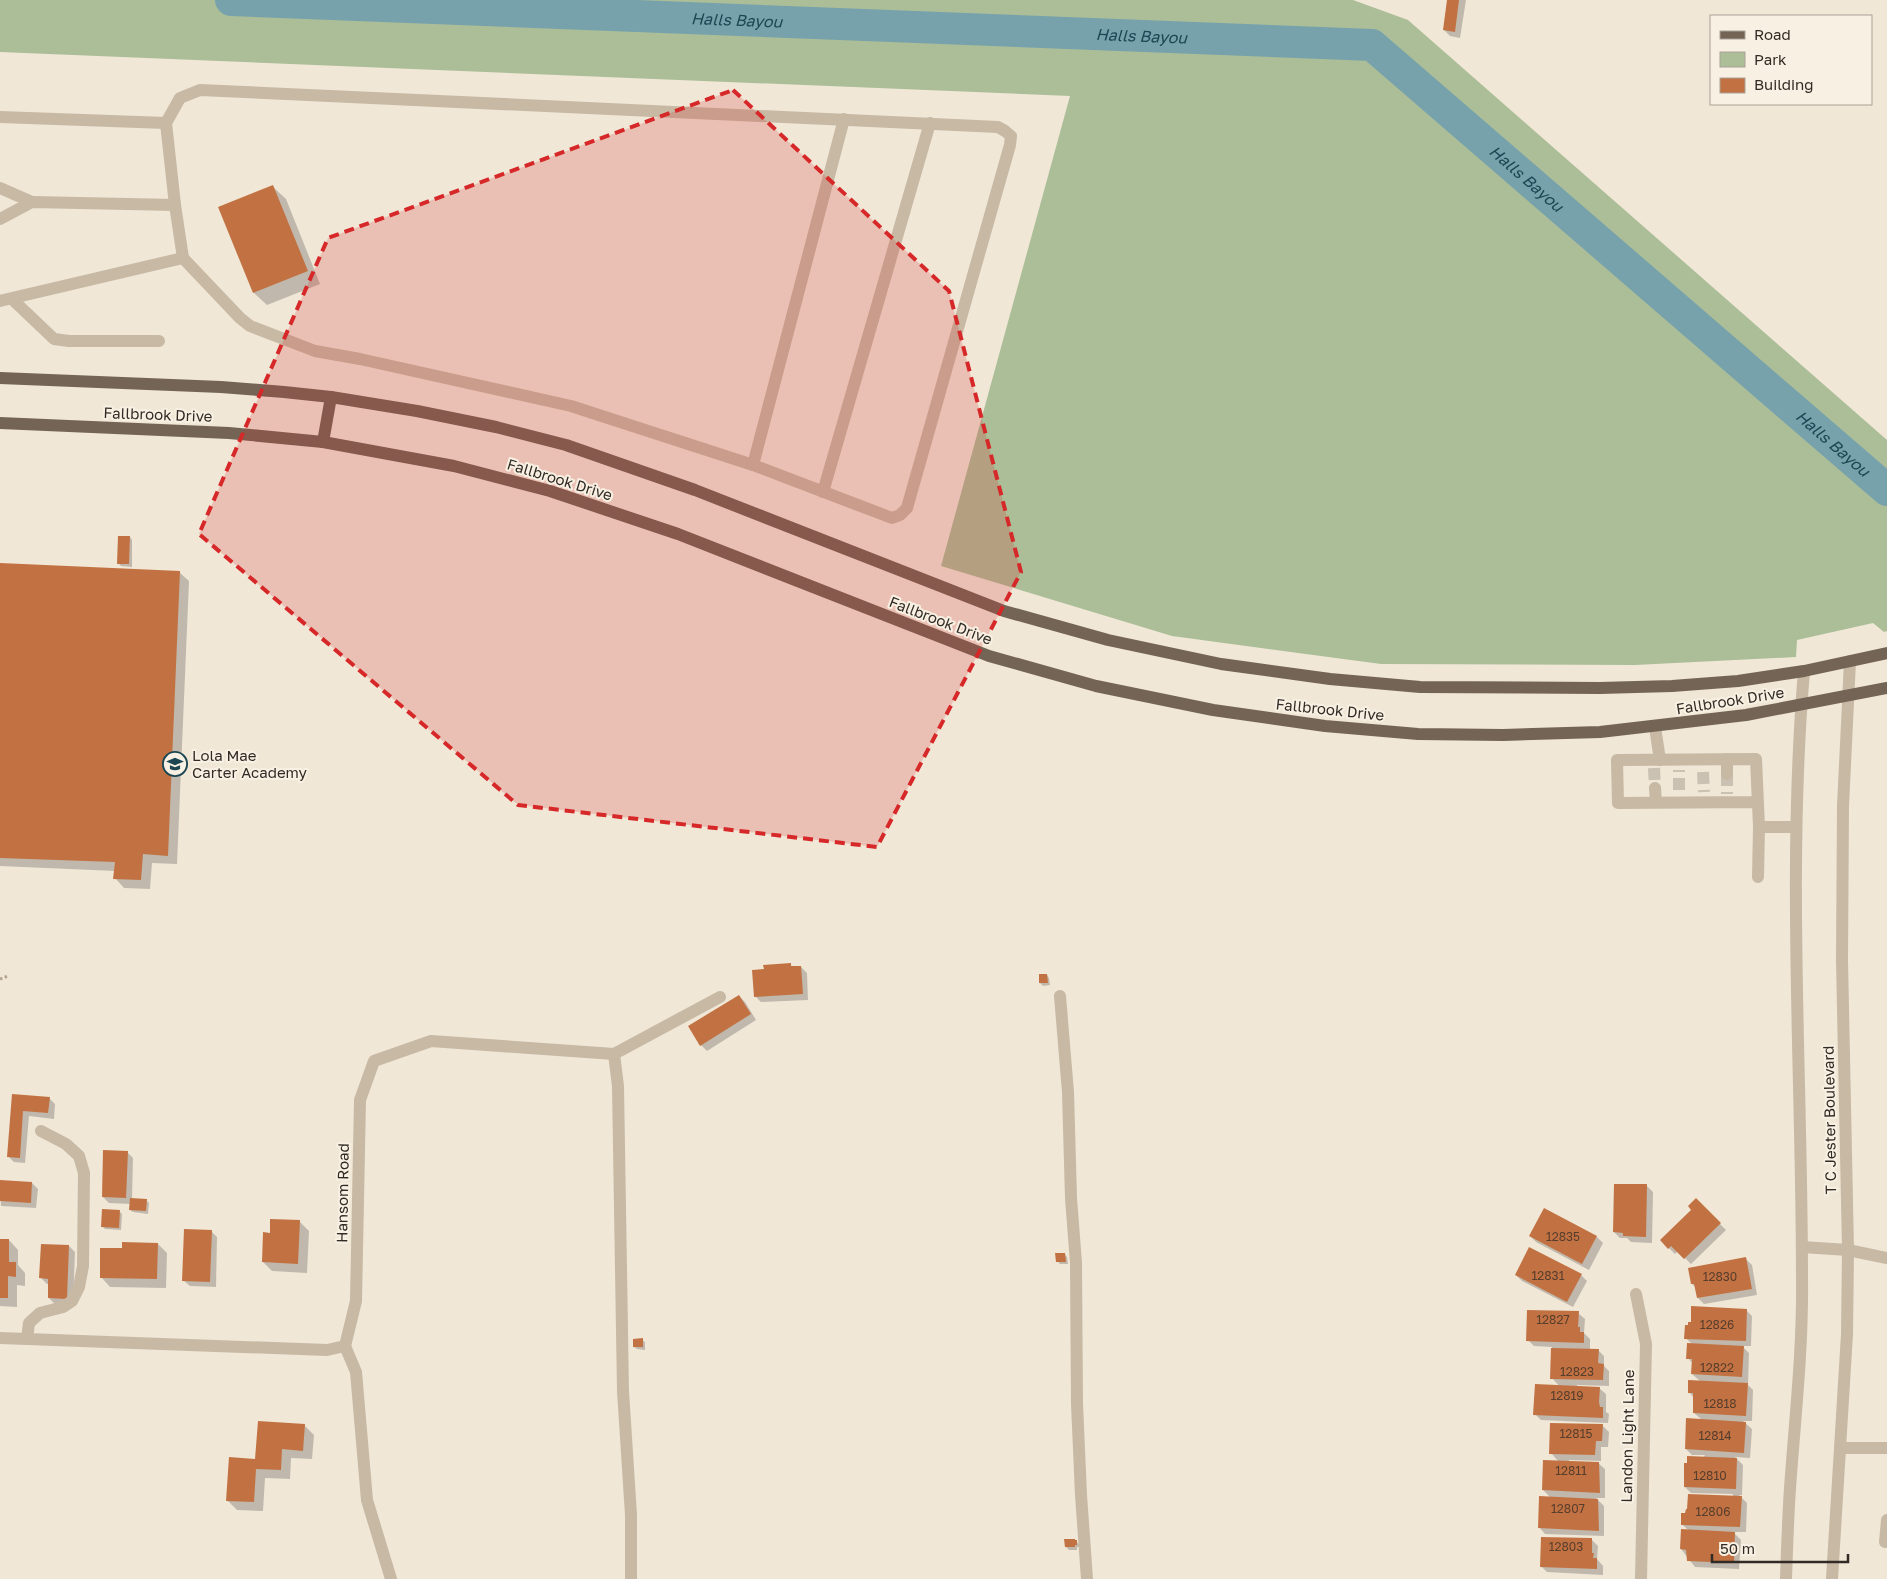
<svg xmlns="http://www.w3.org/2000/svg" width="1887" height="1579" viewBox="0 0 1887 1579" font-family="'Golos Text',sans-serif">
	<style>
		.green { fill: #acbe98 }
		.shadow { fill: #0003 }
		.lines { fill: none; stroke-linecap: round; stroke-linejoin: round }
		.river { stroke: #77a2ac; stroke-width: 32 }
		.building { fill: #c27242 }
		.minor-tunnel { stroke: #cac1b3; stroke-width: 12; stroke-dasharray: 12 6; stroke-linecap: butt }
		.path { stroke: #b3a38e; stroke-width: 3; stroke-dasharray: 2.5 2.5; stroke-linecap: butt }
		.minor { stroke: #c7b9a4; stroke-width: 12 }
		.major { stroke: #746456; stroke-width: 12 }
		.marked { fill: #d62828; fill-opacity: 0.2; stroke: #d62828; stroke-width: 4; stroke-dasharray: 10 6; stroke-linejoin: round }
		.labels { text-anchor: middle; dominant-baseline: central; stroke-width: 4; stroke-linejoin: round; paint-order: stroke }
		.number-label { font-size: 12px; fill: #563d2c }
		.street-label { font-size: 15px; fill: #322b25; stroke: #f8f1e3 }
		.poi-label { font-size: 15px; fill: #322b25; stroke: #f8f1e3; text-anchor: start }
		.water-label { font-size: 16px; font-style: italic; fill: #1c4752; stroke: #f8f1e3 }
	</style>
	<rect width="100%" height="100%" fill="#f0e7d7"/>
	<polygon class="green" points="0,0 1353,0 1408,20 1887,440 1887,631 1884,632 1873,623 1797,640 1796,657 1635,665 1381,664 1172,636 941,566 1070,96 0,52"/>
	<g class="shadow">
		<polygon points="1448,0 1466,0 1460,38 1450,36 1444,30"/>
		<polygon points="273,187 286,199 320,284 267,305 254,293 220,208"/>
		<polygon points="130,537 132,540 132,567 121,566 119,564"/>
		<polygon points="0,564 179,572 189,581 177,864 152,863 150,889 124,888 115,878 115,871 0,866"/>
		<polygon points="790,965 793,967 801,967 807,973 808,1000 761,1002 755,996"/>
		<polygon points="1047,975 1049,978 1050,985 1043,986 1040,983"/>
		<polygon points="739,996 745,1002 756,1020 707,1051 701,1045"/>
		<polygon points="13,1095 49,1098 55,1104 54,1119 29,1116 25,1163 14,1162 8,1156"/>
		<polygon points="127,1152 133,1158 132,1200 147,1201 149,1203 148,1214 133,1212 130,1210 131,1204 109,1203 103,1197"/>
		<polygon points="0,1181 32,1183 38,1189 36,1208 1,1206"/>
		<polygon points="1647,1186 1653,1192 1652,1243 1631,1242 1627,1238 1620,1238 1614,1232"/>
		<polygon points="1696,1200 1726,1230 1691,1264 1678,1251 1675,1254 1661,1240 1693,1210"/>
		<polygon points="1545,1210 1597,1237 1603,1243 1589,1270 1536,1242 1530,1236"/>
		<polygon points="120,1212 122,1214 121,1230 105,1229 102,1226"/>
		<polygon points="300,1222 309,1231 307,1273 272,1271 263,1262 271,1234"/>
		<polygon points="211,1231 217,1237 216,1287 190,1286 183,1280"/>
		<polygon points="0,1240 9,1240 18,1250 18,1265 25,1273 25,1286 17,1285 17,1307 0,1306"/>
		<polygon points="158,1244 167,1253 166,1288 110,1287 101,1277"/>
		<polygon points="69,1246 75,1252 73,1304 55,1304 49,1298 49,1284 47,1284 41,1278"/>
		<polygon points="1065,1255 1067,1257 1068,1264 1060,1264 1057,1261"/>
		<polygon points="1746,1259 1752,1265 1757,1295 1704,1304 1698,1298 1697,1288 1692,1284"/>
		<polygon points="1516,1275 1581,1275 1587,1281 1573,1307 1522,1281"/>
		<polygon points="1746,1310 1752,1316 1751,1346 1742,1346 1749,1353 1748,1385 1753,1390 1752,1421 1743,1421 1752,1429 1750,1458 1735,1457 1743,1465 1742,1495 1739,1495 1747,1503 1746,1532 1733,1532 1741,1540 1739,1569 1695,1567 1681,1549 1689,1531 1682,1524 1733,1497 1733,1494 1691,1493 1685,1487 1705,1455 1692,1455 1686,1449 1702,1420 1694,1413 1694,1398 1689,1392 1701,1382 1692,1374 1693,1364 1688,1358 1692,1344 1686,1338"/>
		<polygon points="1578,1313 1585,1319 1584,1333 1590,1339 1590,1350 1598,1350 1604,1356 1604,1366 1609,1371 1609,1386 1577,1385 1577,1387 1599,1388 1606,1394 1606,1412 1609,1414 1608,1423 1541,1420 1535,1414 1560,1387 1552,1378 1552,1347 1534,1346 1528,1340"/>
		<polygon points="642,1340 645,1342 645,1350 637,1349 634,1347"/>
		<polygon points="304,1425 314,1435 312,1459 291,1458 290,1479 265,1478 263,1511 237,1510 227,1500 256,1460"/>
		<polygon points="1603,1426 1609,1432 1608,1447 1601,1447 1601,1461 1569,1460 1569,1462 1598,1463 1605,1469 1605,1498 1596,1498 1604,1506 1604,1536 1545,1534 1539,1527 1551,1498 1543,1490 1559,1462 1551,1453"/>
		<polygon points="1074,1540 1079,1544 1079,1547 1077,1547 1077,1550 1069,1550 1066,1547"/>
		<polygon points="1592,1540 1598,1546 1597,1559 1603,1566 1603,1575 1547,1572 1541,1566"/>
	</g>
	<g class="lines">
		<path class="river" id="s1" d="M231,0L1372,45L1887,490"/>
	</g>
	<g class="building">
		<polygon points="1447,0 1459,0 1455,32 1443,30"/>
		<polygon points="273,185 308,271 253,293 218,207"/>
		<polygon points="118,536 130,536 129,564 117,564"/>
		<polygon points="0,563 180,571 168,856 143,854 141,880 113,879 115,862 0,858"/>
		<polygon points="791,963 791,966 801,966 803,994 754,997 752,970 764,969 763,965"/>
		<polygon points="1039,974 1047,974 1048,983 1039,983"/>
		<polygon points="739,995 751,1014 700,1046 688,1026"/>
		<polygon points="12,1094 50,1097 48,1113 23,1111 20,1158 7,1157"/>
		<polygon points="103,1150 128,1151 126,1198 102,1197"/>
		<polygon points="0,1180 32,1182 31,1203 0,1201"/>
		<polygon points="1614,1184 1647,1184 1646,1237 1623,1236 1623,1233 1613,1232"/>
		<polygon points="130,1198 147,1199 146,1211 129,1210"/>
		<polygon points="1696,1198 1721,1223 1684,1259 1671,1246 1668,1249 1660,1240 1691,1210 1688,1206"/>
		<polygon points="1544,1208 1597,1236 1582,1264 1529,1236"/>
		<polygon points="102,1209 120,1210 119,1228 101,1227"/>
		<polygon points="270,1219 300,1220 298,1264 262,1262 263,1232 270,1233"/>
		<polygon points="184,1229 212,1230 210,1282 182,1281"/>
		<polygon points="0,1239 9,1239 9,1262 16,1262 16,1277 8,1276 8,1298 0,1298"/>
		<polygon points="122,1242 158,1243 157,1279 100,1278 100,1248 122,1248"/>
		<polygon points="41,1244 69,1245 67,1299 48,1298 48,1279 39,1278"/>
		<polygon points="1529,1247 1582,1274 1567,1302 1515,1275"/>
		<polygon points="1055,1253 1065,1253 1066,1262 1056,1262"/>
		<polygon points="1746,1257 1752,1289 1697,1298 1694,1284 1691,1284 1688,1268"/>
		<polygon points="1691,1306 1747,1309 1746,1341 1684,1339 1685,1325 1688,1325 1688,1322 1691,1322"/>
		<polygon points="1527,1310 1579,1311 1578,1327 1580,1327 1580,1332 1584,1332 1584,1343 1526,1341"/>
		<polygon points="643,1338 643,1347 633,1347 633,1339"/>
		<polygon points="1687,1343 1744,1346 1742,1377 1691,1374 1692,1359 1686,1359"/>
		<polygon points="1551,1348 1599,1349 1598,1363 1604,1364 1603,1380 1550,1379"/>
		<polygon points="1688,1380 1748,1383 1746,1416 1693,1413 1693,1393 1688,1393"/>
		<polygon points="1535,1384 1600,1387 1599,1402 1600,1407 1603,1407 1603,1418 1533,1415"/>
		<polygon points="1686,1418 1746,1422 1744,1453 1685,1449"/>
		<polygon points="258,1421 305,1424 303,1451 282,1449 281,1470 256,1469 254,1502 226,1501 229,1457 255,1459"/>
		<polygon points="1550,1423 1603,1424 1602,1441 1596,1441 1595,1455 1549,1454"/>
		<polygon points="1687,1456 1737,1458 1736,1489 1684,1487 1684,1463 1687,1463"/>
		<polygon points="1543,1460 1599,1462 1600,1493 1542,1490"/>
		<polygon points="1688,1494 1742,1496 1740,1527 1681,1525 1681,1513 1685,1513 1686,1509 1687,1509"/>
		<polygon points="1539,1496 1598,1499 1599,1531 1538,1528"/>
		<polygon points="1681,1529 1735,1532 1734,1563 1687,1561 1686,1550 1680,1549"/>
		<polygon points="1541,1537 1592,1538 1592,1553 1594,1553 1593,1558 1597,1558 1597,1569 1540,1567"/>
		<polygon points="1064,1539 1075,1539 1075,1540 1077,1540 1077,1545 1075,1545 1075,1547 1065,1547"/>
	</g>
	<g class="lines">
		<g class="minor-tunnel">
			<polyline points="1654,768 1655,788"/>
			<polyline points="1703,772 1704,792"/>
			<polyline points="1727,774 1727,794"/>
			<polyline points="1679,790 1679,770"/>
		</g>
		<polyline class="path" points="0,979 8,976"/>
		<g class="minor">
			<polyline points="0,117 166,123 180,98 200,90 998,127 1005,131 1011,136 1010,145 907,508 900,515 892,518 753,465 571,406 360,359 315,351 250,326 240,318 183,258 175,205 32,202 0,219"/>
			<polyline points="166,123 175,205"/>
			<polyline points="0,188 32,202"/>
			<polyline points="12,299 54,339 69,341 159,341"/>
			<polyline points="0,301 183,258"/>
			<polyline points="753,465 844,119"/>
			<polyline points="823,492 930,123"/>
			<polyline points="1655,727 1660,760"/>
			<polyline points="1727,759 1727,774"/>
			<polyline points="1655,788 1656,802"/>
			<polyline points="1758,802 1618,803 1617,760 1756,759 1759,827"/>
			<polyline points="1758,877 1759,827 1796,827"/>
			<polyline points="1060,996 1068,1092 1071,1198 1076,1263 1077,1404 1081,1495 1087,1579"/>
			<polyline points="614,1054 618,1086 623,1391 631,1515 631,1579"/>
			<polyline points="1802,1247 1848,1250 1887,1258"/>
			<polyline points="1636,1294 1646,1344 1641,1579"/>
			<polyline points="0,1338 327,1350 345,1346 356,1301 360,1100 374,1061 431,1041 614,1054 720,997"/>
			<polyline points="27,1339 29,1323 40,1313 63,1307 72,1301 79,1287 83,1266 84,1173 79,1156 66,1144 41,1131"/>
			<polyline points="345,1346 356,1372 367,1500 391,1579"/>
			<polyline points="1840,1448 1887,1448"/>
			<polyline points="1885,1542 1887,1520"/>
			<path d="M1786,1579C1787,1549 1788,1518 1790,1488C1795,1418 1803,1348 1802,1278C1802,1075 1787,873 1804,671"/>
			<polyline points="1832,1579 1847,1334 1848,1250 1842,960 1843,806 1850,661"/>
		</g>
		<g class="major">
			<polyline points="0,378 221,387 284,392 331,397 417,411 496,427 566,445 695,490 1004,611 1108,640 1221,664 1330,679 1420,687 1600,688 1672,686 1738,681 1804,671 1887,653"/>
			<polyline points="0,423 229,433 323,442 454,466 550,491 678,534 989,656 1096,686 1213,710 1325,726 1418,734 1503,735 1600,732 1746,715 1887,688"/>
			<polyline points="323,442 331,397"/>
		</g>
	</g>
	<path class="marked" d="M733,90L949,291L1021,572L877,847L518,805L199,534L328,238Z"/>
	<defs>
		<symbol id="school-ring" viewBox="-11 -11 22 22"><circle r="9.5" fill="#f8f1e3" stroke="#1c4752" stroke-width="1.5"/><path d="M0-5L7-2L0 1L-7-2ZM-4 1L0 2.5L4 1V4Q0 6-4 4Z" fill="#1c4752"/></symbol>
	</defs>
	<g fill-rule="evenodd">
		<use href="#school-ring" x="161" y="750" width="28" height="28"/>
	</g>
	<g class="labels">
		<g class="number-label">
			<text x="1563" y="1236">12835</text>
			<text x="1548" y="1275">12831</text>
			<text x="1720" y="1276">12830</text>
			<text x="1553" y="1319">12827</text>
			<text x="1717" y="1324">12826</text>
			<text x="1717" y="1367">12822</text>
			<text x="1577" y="1371">12823</text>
			<text x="1567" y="1395">12819</text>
			<text x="1720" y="1403">12818</text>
			<text x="1576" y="1433">12815</text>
			<text x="1715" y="1435">12814</text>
			<text x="1571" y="1470">12811</text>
			<text x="1710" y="1475">12810</text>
			<text x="1568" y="1508">12807</text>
			<text x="1713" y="1511">12806</text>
			<text x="1566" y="1546">12803</text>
		</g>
		<g class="street-label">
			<text transform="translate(158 414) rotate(2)">Fallbrook Drive</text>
			<text transform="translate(560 479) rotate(17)">Fallbrook Drive</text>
			<text transform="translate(941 620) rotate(21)">Fallbrook Drive</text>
			<text transform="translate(1730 700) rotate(-9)">Fallbrook Drive</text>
			<text transform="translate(1330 709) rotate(6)">Fallbrook Drive</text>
			<text transform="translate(1829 1120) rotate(-91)">T C Jester Boulevard</text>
			<text transform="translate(342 1193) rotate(-89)">Hansom Road</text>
			<text transform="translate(1627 1436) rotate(-89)">Landon Light Lane</text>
		</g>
		<g class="poi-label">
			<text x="192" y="755">Lola Mae<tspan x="192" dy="17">Carter Academy</tspan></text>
		</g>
		<g class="water-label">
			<text stroke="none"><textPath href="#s1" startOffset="506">Halls Bayou</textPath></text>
			<text stroke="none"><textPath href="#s1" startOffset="911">Halls Bayou</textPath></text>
			<text stroke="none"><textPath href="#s1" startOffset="1346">Halls Bayou</textPath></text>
			<text stroke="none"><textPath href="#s1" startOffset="1751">Halls Bayou</textPath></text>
		</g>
	</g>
	<rect x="1710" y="15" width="162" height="90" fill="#f8f1e3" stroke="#a9a297"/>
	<rect x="1720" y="31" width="25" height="8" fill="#746456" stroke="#a9a297"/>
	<text x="1754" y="40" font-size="15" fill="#322b25">Road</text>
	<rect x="1720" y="52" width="25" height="15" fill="#acbe98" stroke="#a9a297"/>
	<text x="1754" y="65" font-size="15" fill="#322b25">Park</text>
	<rect x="1720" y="78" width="25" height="15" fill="#c27242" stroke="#a9a297"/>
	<text x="1754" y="90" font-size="15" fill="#322b25">Building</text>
	<path d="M1712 1554v8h136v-8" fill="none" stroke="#322b25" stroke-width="2.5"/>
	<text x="1720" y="1554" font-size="15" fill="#322b25" stroke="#f8f1e3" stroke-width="4" paint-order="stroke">50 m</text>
</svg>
